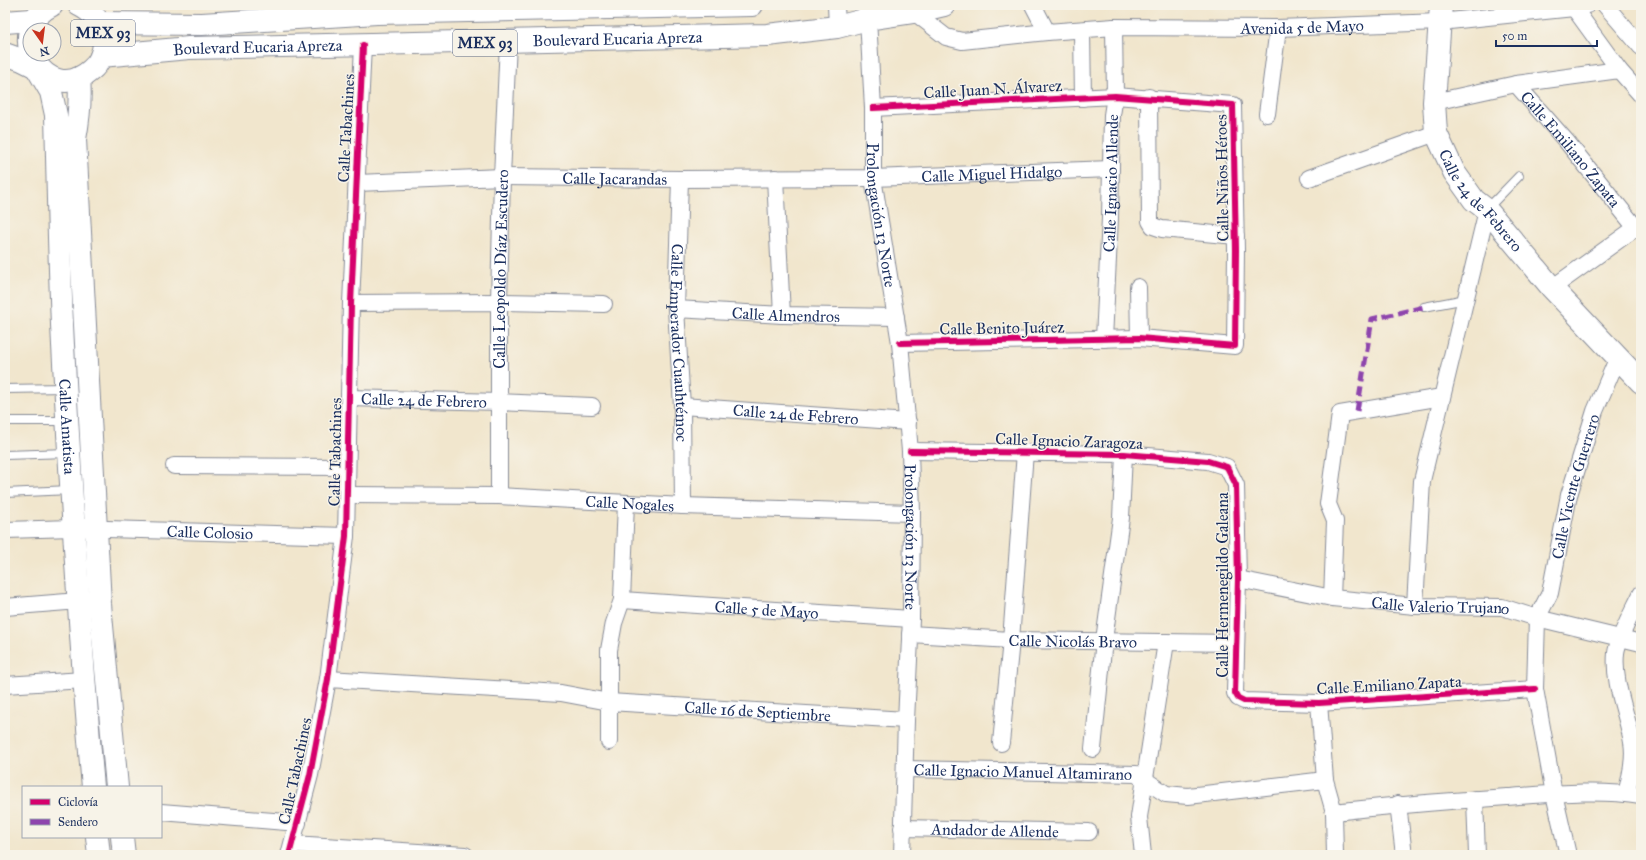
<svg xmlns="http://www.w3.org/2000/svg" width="1646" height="860" viewBox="0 0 1646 860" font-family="'IM FELL Great Primer',serif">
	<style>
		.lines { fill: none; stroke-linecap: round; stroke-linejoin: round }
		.lane-casing { stroke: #868a96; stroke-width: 10 }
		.street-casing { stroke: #868a96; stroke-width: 18 }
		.secondary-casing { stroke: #868a96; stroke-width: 24 }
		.primary-casing { stroke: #868a96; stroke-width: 24 }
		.lane { stroke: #fff; stroke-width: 8 }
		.street { stroke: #fff; stroke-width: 16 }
		.secondary { stroke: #fff; stroke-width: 22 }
		.primary { stroke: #fff; stroke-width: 22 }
		.quiet { stroke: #8e44ad; stroke-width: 5; stroke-dasharray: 10 5; stroke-linecap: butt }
		.cycleway-casing { stroke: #f7f3e8; stroke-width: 8 }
		.cycleway { stroke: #d6006c; stroke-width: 6 }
		.labels { text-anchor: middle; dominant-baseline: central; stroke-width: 3; stroke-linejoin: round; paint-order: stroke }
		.shield { fill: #f7f3e8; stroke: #5d6a87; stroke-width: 1 }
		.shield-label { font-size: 15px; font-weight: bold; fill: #1b2f5e }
		.street-label { font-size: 16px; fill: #1b2f5e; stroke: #f7f3e8 }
	</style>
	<rect width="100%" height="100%" fill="#f7f3e8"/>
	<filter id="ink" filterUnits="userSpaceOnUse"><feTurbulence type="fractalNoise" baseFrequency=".025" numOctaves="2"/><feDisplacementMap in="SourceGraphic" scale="8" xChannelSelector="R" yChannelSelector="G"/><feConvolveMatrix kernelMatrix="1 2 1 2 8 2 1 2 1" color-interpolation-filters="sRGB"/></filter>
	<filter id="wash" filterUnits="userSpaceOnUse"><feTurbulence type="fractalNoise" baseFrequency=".012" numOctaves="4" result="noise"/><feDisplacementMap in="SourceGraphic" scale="16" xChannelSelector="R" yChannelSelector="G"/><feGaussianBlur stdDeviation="0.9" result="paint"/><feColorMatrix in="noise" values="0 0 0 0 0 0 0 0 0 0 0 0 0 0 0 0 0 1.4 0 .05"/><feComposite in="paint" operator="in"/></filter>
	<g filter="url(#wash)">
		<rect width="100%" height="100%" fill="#f1e6cd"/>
	</g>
	<g filter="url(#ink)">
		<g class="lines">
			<defs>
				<g id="lane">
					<polyline points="1487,209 1519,176"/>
					<polyline points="1424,307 1466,299"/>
					<polyline points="5,389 65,388"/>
					<polyline points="5,421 66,421"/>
					<polyline points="5,455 68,453"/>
					<polyline points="5,493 70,490"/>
				</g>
				<g id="street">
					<polyline points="836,5 837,27"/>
					<path id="s1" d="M866,5L868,19L873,108V178L900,343L910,451L912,513L911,619L906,720L902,855"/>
					<polyline points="1033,5 1047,32"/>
					<polyline points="1605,5 1641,47"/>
					<polyline points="1574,8 1619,70 1641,95"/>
					<path id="s2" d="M914,12L946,37L962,41L1047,32L1114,27L1278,28L1440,22L1574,8L1587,5"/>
					<polyline points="1082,31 1083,98"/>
					<path id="s3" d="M1516,84L1567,142L1636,228"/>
					<polyline points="1149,97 1150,221 1153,226 1162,229 1236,236"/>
					<polyline points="1434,102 1516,84 1619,70"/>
					<polyline points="873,108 1115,96 1233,105 1236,250 1235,346 1139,338 900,343"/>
					<polyline points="1267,114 1278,28"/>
					<polyline points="775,178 782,315"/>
					<polyline points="1309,178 1436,133"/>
					<path id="s4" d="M680,179L676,309L682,406L683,506"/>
					<path id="s5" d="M357,183L502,177L680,179L873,178L1111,169"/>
					<polyline points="1138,287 1139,338"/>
					<polyline points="1552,288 1641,224"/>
					<polyline points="351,303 499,302 604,304"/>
					<path id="s6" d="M676,309L782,315L896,317"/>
					<path id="s7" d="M1104,339L1110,218L1112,115L1115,96L1114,27"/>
					<path id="s8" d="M349,398L499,402L592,406"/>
					<path id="s9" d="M682,406L908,422"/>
					<polyline points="910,451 1124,454 1208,461 1227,467 1236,485 1238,579 1235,693 1238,698 1244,701 1319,703 1535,689"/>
					<polyline points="174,466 347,467"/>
					<path id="s10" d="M347,495L499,496L683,506L912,513"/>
					<path id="s11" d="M499,496V302L502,177L508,42"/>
					<path id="s12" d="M5,530L73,528L346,536"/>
					<path id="s13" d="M1238,579L1332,598L1415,606L1502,607L1537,618L1641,643"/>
					<polyline points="1332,598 1335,521 1328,504 1340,414 1442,397"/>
					<path id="s14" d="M622,600L911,619"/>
					<polyline points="1415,606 1422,481 1487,210"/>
					<polyline points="5,607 79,601"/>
					<path id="s15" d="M910,634L1011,640L1236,643"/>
					<path id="s16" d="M328,679L561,693L609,702L906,720"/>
					<polyline points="5,685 84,680"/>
					<polyline points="1319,703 1325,780 1334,812 1335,855"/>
					<polyline points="609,742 609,650 614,623 622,600 626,503"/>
					<polyline points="1001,743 1011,640 1025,452"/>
					<polyline points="1093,749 1104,640 1121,518 1124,454"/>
					<path id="s17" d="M905,769L1136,774L1166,794L1188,796L1325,780"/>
					<path d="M1626,794C1630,778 1635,759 1632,742C1627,713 1613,684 1616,653C1617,640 1635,607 1641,594"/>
					<polyline points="1475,799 1477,855"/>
					<polyline points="1398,804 1404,855"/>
					<polyline points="161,812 298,823"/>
					<path d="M1334,812C1392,805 1449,801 1507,797C1550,794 1599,789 1641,796"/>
					<path id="s18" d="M902,828L1089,832"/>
					<polyline points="293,844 465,855"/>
					<polyline points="289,855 310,775 328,679 346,536 351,303 363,45"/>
					<polyline points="1143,855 1139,817 1166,642"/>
					<path id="s19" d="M1568,855L1554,794L1535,689L1537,618L1550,593L1569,495L1595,411L1618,357"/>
				</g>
				<g id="secondary">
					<path id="s20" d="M1441,5L1434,102L1436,133L1454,172L1474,200L1487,210L1552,288L1641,382"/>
					<path id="s21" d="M38,70L51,92L56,115C58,192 59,268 63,345C71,492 80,640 93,787"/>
					<path d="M79,78C81,99 79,118 75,139L100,604L117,787"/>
					<polyline points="97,837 99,855"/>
					<polyline points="122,837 124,855"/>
				</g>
				<g id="primary">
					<path d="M52,5C0,29 46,110 91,70C100,63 104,51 104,40C103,23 93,12 79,5"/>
					<polyline points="5,22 32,20"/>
					<polyline points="100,23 202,24 377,13 752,5"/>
					<polyline points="5,54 22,60 36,67"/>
					<path id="s22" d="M101,56L189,48L767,35L837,27L868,19L914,12L944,5"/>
				</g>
			</defs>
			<use href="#lane" class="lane-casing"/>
			<use href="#street" class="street-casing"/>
			<use href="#secondary" class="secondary-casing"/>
			<use href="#primary" class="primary-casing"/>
			<use href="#lane" class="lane"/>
			<use href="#street" class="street"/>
			<use href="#secondary" class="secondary"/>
			<use href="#primary" class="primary"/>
			<polyline class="quiet" points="1357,411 1372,319 1424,307"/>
			<defs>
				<g id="cycleway">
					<polyline points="873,108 1115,96 1233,105 1236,250 1235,346 1139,338 900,343"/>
					<polyline points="910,451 1124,454 1208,461 1227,467 1236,485 1238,579 1235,693 1238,698 1244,701 1319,703 1535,689"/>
					<polyline points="289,855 310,775 328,679 346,536 351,303 363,45"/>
				</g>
			</defs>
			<use href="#cycleway" class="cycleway-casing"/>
			<use href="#cycleway" class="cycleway"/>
		</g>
	</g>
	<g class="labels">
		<g class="shield">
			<rect x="71" y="20" width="64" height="26" rx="3"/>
			<rect x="453" y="30" width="64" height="26" rx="3"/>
		</g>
		<g class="shield-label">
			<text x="103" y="33">MEX 93</text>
			<text x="485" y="43">MEX 93</text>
		</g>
		<g class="street-label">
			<text stroke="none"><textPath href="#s2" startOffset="398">Avenida 5 de Mayo</textPath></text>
			<text stroke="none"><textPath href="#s22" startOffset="517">Boulevard Eucaria Apreza</textPath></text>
			<text stroke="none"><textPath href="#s22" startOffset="157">Boulevard Eucaria Apreza</textPath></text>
			<text transform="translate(993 89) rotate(-3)">Calle Juan N. Álvarez</text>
			<text transform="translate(346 128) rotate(-87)">Calle Tabachines</text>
			<text stroke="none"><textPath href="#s3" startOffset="85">Calle Emiliano Zapata</textPath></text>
			<text stroke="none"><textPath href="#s5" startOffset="635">Calle Miguel Hidalgo</textPath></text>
			<text stroke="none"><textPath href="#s5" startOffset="258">Calle Jacarandas</textPath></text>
			<text transform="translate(1222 178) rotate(-91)">Calle Niños Héroes</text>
			<text stroke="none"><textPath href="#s7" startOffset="156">Calle Ignacio Allende</textPath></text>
			<text stroke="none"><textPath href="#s20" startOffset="210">Calle 24 de Febrero</textPath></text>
			<text stroke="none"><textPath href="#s1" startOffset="211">Prolongación 13 Norte</textPath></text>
			<text stroke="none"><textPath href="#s11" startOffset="227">Calle Leopoldo Díaz Escudero</textPath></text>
			<text stroke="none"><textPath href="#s6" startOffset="110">Calle Almendros</textPath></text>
			<text transform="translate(1002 328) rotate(-1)">Calle Benito Juárez</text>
			<text stroke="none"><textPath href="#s4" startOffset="164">Calle Emperador Cuauhtémoc</textPath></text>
			<text stroke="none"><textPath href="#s8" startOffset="75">Calle 24 de Febrero</textPath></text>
			<text stroke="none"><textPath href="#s9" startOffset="114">Calle 24 de Febrero</textPath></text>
			<text stroke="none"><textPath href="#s21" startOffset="361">Calle Amatista</textPath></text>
			<text transform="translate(1069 441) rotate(2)">Calle Ignacio Zaragoza</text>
			<text transform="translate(335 452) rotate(-89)">Calle Tabachines</text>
			<text stroke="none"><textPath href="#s19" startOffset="378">Calle Vicente Guerrero</textPath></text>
			<text stroke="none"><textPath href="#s10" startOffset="283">Calle Nogales</textPath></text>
			<text stroke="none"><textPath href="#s12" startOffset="205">Calle Colosio</textPath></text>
			<text stroke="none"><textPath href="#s1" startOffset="535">Prolongación 13 Norte</textPath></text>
			<text transform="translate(1222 585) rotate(-90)">Calle Hermenegildo Galeana</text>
			<text stroke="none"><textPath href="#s13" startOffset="205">Calle Valerio Trujano</textPath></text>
			<text stroke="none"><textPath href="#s14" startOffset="145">Calle 5 de Mayo</textPath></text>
			<text stroke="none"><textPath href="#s15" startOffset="163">Calle Nicolás Bravo</textPath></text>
			<text transform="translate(1389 685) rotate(-3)">Calle Emiliano Zapata</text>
			<text stroke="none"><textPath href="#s16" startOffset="431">Calle 16 de Septiembre</textPath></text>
			<text transform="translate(295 771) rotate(-78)">Calle Tabachines</text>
			<text stroke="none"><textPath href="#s17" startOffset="118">Calle Ignacio Manuel Altamirano</textPath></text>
			<text stroke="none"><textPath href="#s18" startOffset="93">Andador de Allende</textPath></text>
		</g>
	</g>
	<rect width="1646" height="860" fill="none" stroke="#f7f3e8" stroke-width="20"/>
	<rect x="22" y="786" width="140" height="52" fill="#f7f3e8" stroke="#9fa5b1"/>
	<rect x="30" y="799" width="20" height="6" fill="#d6006c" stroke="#9fa5b1"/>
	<text x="58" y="806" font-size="12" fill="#1b2f5e">Ciclovía</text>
	<rect x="30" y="819" width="20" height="6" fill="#8e44ad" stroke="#9fa5b1"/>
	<text x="58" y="826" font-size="12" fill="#1b2f5e">Sendero</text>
	<g transform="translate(42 42) rotate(166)"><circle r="19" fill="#f7f3e8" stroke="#9fa5b1"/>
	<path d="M0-3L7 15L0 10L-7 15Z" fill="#c8321e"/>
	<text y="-6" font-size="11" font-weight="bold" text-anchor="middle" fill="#1b2f5e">N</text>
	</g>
	<path d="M1496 40v6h101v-6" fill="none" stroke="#1b2f5e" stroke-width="2"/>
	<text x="1502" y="40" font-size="12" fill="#1b2f5e" stroke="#f7f3e8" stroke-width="3" paint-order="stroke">50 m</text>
</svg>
